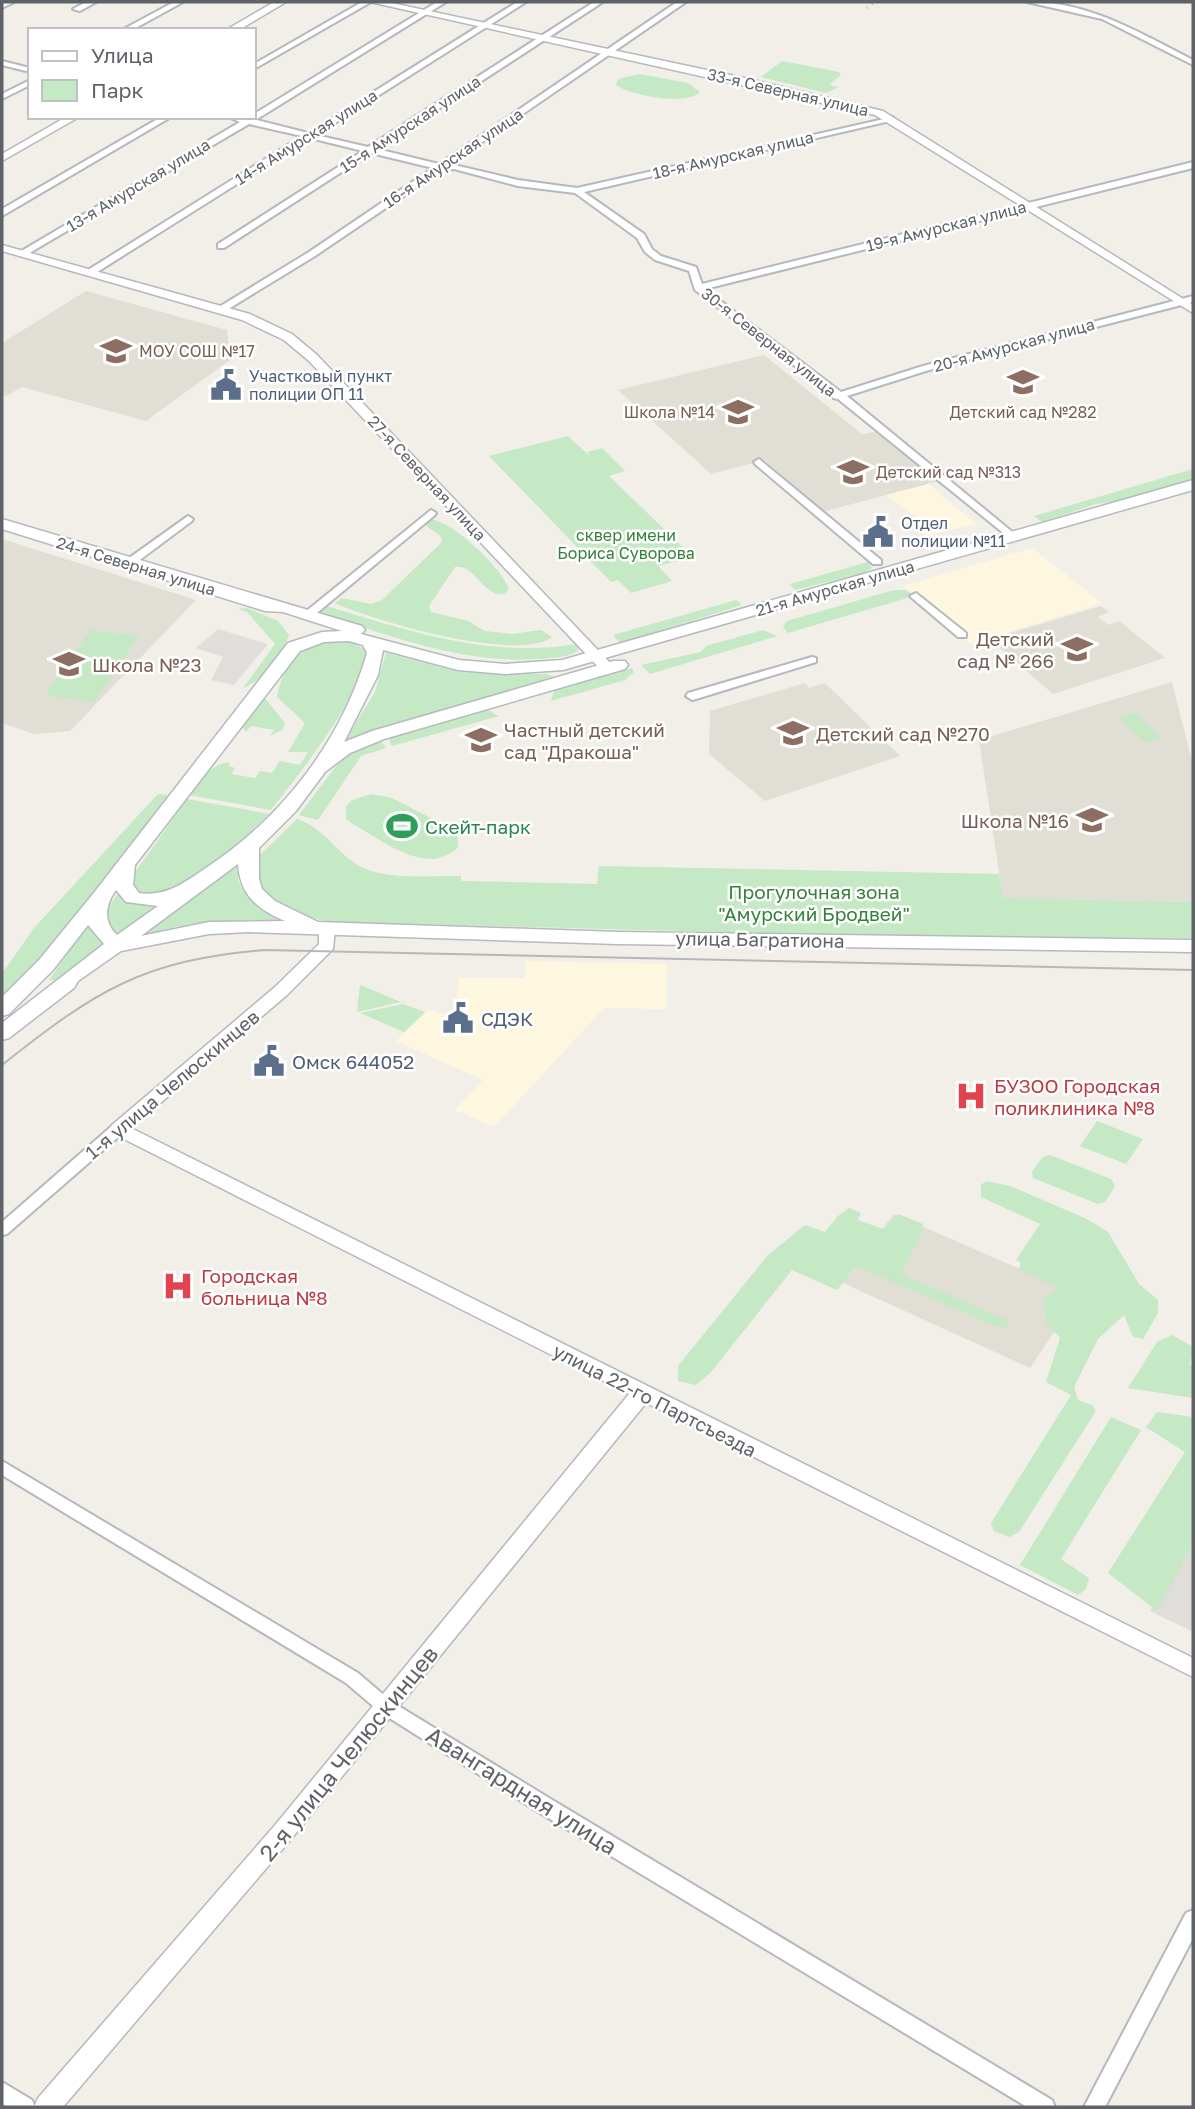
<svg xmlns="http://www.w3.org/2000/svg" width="1195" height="2109" viewBox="0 0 1195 2109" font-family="'Golos Text',sans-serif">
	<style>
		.commercial { fill: #fef7e0 }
		.industrial { fill: #e0deda }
		.education { fill: #e1ded6 }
		.green { fill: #c5e8c5 }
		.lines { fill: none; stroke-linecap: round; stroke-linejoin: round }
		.minor-casing { stroke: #b5b8bc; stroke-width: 4 }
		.tertiary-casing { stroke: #b5b8bc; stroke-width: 3 }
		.secondary-casing { stroke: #b6babf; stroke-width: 3 }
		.minor { fill: #fff; fill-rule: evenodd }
		.tertiary { fill: #fff; fill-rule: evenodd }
		.secondary { fill: #fff; fill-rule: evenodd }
		.tram { stroke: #b6b7b8; stroke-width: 2 }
		.rail { stroke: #b6b7b8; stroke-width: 2.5; stroke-dasharray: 1 5; stroke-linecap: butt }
		.labels { text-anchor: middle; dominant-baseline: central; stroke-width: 5; stroke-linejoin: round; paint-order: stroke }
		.far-street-label { font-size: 16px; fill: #5f6368; stroke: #fff }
		.far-education-label { font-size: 16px; fill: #785e54; stroke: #fff; text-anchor: start }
		.far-service-label { font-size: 16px; fill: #4e5e75; stroke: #fff; text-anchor: start }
		.far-park-label { font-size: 16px; fill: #348238; stroke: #fff }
		.education-label { font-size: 19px; fill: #785e54; stroke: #fff; text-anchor: start }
		.leisure-label { font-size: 19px; fill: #27864d; stroke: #fff; text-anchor: start }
		.park-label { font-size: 19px; fill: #348238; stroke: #fff }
		.street-label { font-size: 19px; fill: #5f6368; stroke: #fff }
		.service-label { font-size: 19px; fill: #4e5e75; stroke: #fff; text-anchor: start }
		.health-label { font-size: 19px; fill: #be3a42; stroke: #fff; text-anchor: start }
		.near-street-label { font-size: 23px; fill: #5f6368; stroke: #fff }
	</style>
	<rect width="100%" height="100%" fill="#f1efe8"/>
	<g class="commercial">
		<polygon points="928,483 954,506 977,524 926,536 911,518 915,516 886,495"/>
		<polygon points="1032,548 1102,603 970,644 903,586"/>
		<polygon points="526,961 667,964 666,1009 604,1008 494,1127 455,1110 483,1080 396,1041 430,1009 445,1015 455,1010 459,978 524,978"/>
	</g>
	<g class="industrial">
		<polygon points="218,629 268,644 234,685 211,680 223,657 196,648"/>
		<polygon points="1193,1533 1193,1632 1150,1611"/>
	</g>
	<g class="education">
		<polygon points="86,291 227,330 230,360 146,421 22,387 6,396 2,395 2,343"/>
		<polygon points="764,355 862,434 881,431 939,481 822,512 765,460 711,474 618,390"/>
		<polygon points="2,539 196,600 70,731 34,734 2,723"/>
		<polygon points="1101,606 1109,612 1098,617 1109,625 1119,621 1165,658 1053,694 990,639"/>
		<polygon points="1172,682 1193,765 1193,902 1003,898 979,740"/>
		<polygon points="805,683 809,688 825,683 900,756 765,801 709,754 710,711"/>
		<polygon points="894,1214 1079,1295 1030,1368 821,1273 880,1232"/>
	</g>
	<g class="green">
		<polygon points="782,61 839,72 841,75 829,85 839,87 826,93 761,77"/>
		<path d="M639,74L688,83L700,92C687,106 632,96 616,85L618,79Z"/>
		<polygon points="568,436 594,460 587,452 602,448 625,471 609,476 693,557 658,566 672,581 631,593 618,580 611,582 489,456"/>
		<polygon points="1193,469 1193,480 1124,500 1096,504 1042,522 1034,516"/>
		<path d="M428,519C450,518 502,568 509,589L504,594C482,597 476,564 455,567L429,606L431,612L468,621L485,631L512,634L541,630L552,637C519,663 374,621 335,603L342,598L371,604L382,600L442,542C442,531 427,531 423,521Z"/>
		<polygon points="868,562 872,568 864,573 795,590 790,584"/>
		<polygon points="894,590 906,590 914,596 788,633 783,627 787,621"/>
		<polygon points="736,600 742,605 620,643 613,635"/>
		<path d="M323,605C406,630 488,659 577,644L579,649C572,657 559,657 549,658C471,666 402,640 329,616L321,612Z"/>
		<path d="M247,608L278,621L289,635C284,653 261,682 243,688L275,644L247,612L238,609Z"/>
		<polygon points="91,630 139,636 94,702 45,695"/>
		<polygon points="763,630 777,636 650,674 641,665 701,652 706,646"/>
		<path d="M345,640L365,649C376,678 291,785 271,810L189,795C202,779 209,765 230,762L228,766L235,768L231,774L255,778L260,771L272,773L280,761L300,765L308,752H288L305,723L277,697C280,679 292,650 312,643C322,640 335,641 345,640Z"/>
		<polygon points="386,653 459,672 546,674 558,678 344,742 375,692"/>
		<polygon points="632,668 634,672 625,680 551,701 554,691"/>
		<polygon points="264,697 285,723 282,730 270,736 274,730 251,726 246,732 242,726"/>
		<polygon points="488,710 499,716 392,746 389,740 394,735"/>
		<polygon points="1135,713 1162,738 1146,743 1119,718"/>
		<polygon points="379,739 386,748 361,756 318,820 299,815 343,757"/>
		<polygon points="158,794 168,795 74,920 2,1001 2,974 34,928"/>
		<path d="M372,794L392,798L450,828L457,833L458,847C428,878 382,840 353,824L346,819V806L352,800Z"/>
		<path d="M187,799L269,814C234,849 193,885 145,898L129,887L131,878Z"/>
		<path d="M297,819C320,826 333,847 353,862C381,882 427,875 461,876V881L597,884L599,866L999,874L1003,898L1193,902V938L843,935L332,922C298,917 283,909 258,887L257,861L260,855Z"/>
		<path d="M241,864L238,881C252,906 273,916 299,923C245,920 180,917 131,942Z"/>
		<polygon points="118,893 136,904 163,903 118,937 110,933 105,913"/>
		<polygon points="90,922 96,937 108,944 57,980 49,980"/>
		<polygon points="360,985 401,1002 357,1012"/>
		<polygon points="403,1004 425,1012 404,1032 360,1013"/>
		<polygon points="1097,1121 1143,1139 1126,1164 1080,1146"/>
		<polygon points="1050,1155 1111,1179 1115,1186 1105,1202 1098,1204 1033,1178 1032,1172 1043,1157"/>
		<polygon points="986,1181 1010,1186 1087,1219 1108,1232 1139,1284 1158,1300 1158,1313 1143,1339 1133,1337 1124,1315 1098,1339 1074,1387 1078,1400 1092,1405 1096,1411 1019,1532 1009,1537 994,1531 991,1523 1071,1395 1046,1382 1060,1338 1046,1323 1043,1299 1059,1288 1019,1269 1021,1263 1016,1260 1040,1224 981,1197 981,1185"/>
		<polygon points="849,1208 861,1213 858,1220 883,1229 898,1214 923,1224 920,1238 902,1271 908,1277 1009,1321 1006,1328 995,1326 856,1266 837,1290 792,1270 711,1372 696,1385 678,1381 678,1366 768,1255 805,1225 825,1232 838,1216"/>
		<polygon points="1172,1335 1193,1347 1190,1365 1193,1367 1193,1398 1128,1388 1157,1342"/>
		<polygon points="1157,1412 1193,1417 1193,1543 1157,1611 1108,1573 1185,1452 1146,1427"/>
		<polygon points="1111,1417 1141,1430 1061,1559 1089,1578 1086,1589 1078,1595 1020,1565"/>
	</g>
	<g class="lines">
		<defs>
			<g id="minor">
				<polygon points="5,2 14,2 2,8 2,3"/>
				<polygon points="86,2 96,2 80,11 73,9"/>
				<polygon points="174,2 183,2 132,30 122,30"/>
				<polygon points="362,2 371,2 254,69 254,64"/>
				<polygon points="437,2 446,2 257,119 253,119 308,133 517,2 526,2 316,135 368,147 594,2 603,2 377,149 439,164 677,2 686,2 450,164 518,180 577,188 893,117 893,121 890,121 584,192 644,234 652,249 661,256 696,267 702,284 1193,162 1193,168 705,289 841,392 923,366 1193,296 1193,302 929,370 847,396 1016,535 1016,539 1012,540 838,399 833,398 833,395 695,290 689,271 655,260 645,252 637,238 575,193 518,186 454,169 442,170 315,256 225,311 219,311 219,307 309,252 433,168 371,153 224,248 218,248 218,244 363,151 310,138 94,274 88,274 88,270 302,136 249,124 26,255 18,253 240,122 228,117 254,117 254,114"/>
				<path d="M1027,2C1087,0 1142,34 1193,60V65L1102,19Z"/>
				<polygon points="2,61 30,68 30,72 2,65"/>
				<polygon points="30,80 30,85 2,99 2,94"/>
				<polygon points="161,117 171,117 2,216 2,209"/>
				<polygon points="759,459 881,560 881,564 873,564 755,464 754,462"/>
				<polygon points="431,510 436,513 435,515 312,617 304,617 304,613"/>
				<polygon points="188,516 193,519 192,521 133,565 125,565 125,561"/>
				<polygon points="916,593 966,633 966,637 958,637 912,598 910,596"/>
				<polygon points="812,657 816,658 816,662 696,699 692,700 686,696 688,693"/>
				<polygon points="118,1124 125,1129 123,1133 7,1234 2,1235 2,1222 113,1125"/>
				<polygon points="2,1461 358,1673 392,1702 549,1798 1052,2100 1055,2107 1027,2107 535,1810 380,1712 346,1683 2,1475"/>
				<polygon points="1193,1910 1193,1938 1105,2107 1084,2107 1186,1913"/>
				<polygon points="2,2082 32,2100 35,2107 7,2107 2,2104"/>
			</g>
			<g id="tertiary">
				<polygon points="274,2 286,2 239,30 226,30"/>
				<polygon points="370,2 387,2 749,79 883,111 1193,305 1193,313 875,115"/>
				<polygon points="66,117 79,117 2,161 2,154"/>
				<polygon points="2,245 250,314 292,334 317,355 613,666 613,672 603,672 309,361 284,340 242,320 2,251"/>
				<polygon points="327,925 335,930 333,949 287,995 131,1128 1193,1658 1193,1677 646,1403 292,1838 63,2107 34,2107 38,2098 276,1824 629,1394 112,1133 109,1129 112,1125 275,987 319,944 319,930"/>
			</g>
			<path id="secondary" d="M1193,480V490L563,670L505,674L458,670L383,650L378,675L344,742L372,731L613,661H625L628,665L625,669L384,739L350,753L325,772L296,811L259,848V879L262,889L275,901L318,922L618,932L1193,940V952L618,944L249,932L209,934L121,951L78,981L74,988L9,1038L2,1040V1023L104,944L88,925L53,970L9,1014L2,1016V997L39,960L93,894L288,643L322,632L342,631L283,612L265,611L2,529V519L362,626L365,630L361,634L459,660L505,664L562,660ZM349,641L363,645L367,653C342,740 282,818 206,868C185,882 167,897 139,893L133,885L135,865L300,651L324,642ZM238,864C240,895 257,909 285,921L209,922L141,936ZM116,890L126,902L158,906L117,935C103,922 105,905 116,890Z"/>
		</defs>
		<use href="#minor" class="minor-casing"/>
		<use href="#tertiary" class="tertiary-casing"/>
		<use href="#secondary" class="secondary-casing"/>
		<use href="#minor" class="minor"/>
		<use href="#tertiary" class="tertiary"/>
		<use href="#secondary" class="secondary"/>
		<path class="tram" d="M2,1065C95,991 143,960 264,950L1193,970"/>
		<polyline class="rail" points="867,8 875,2"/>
	</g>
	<defs>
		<symbol id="school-bare" viewBox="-9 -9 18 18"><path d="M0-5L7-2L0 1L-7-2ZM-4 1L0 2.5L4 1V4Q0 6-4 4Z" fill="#8d6e63" stroke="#fff" stroke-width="2.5" paint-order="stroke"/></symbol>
		<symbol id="civic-bare" viewBox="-9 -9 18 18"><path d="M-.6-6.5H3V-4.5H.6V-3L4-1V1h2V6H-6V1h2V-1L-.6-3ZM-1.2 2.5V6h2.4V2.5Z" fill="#5c6f8a" stroke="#fff" stroke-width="2.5" paint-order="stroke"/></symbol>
		<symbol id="stadium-bare" viewBox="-9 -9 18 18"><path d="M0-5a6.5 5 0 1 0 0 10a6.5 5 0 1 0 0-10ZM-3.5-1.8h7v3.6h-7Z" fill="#2e9e5b" stroke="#fff" stroke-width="2.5" paint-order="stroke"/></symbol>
		<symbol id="hospital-bare" viewBox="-9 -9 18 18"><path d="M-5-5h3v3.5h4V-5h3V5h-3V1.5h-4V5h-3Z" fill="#e0444e" stroke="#fff" stroke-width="2.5" paint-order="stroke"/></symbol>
	</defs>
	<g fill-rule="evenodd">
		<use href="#school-bare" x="94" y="329" width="44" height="44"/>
		<use href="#school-bare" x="1001" y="360" width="44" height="44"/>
		<use href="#civic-bare" x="204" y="363" width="44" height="44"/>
		<use href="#school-bare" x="716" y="390" width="44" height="44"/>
		<use href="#school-bare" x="831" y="450" width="44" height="44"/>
		<use href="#civic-bare" x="856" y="510" width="44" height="44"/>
		<use href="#school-bare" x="1055" y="627" width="44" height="44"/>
		<use href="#school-bare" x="47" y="642" width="44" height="44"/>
		<use href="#school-bare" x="771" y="711" width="44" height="44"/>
		<use href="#school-bare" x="459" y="718" width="44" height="44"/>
		<use href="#school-bare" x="1070" y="798" width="44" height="44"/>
		<use href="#stadium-bare" x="380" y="804" width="44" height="44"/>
		<use href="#civic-bare" x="436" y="996" width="44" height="44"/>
		<use href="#civic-bare" x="247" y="1039" width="44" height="44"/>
		<use href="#hospital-bare" x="949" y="1074" width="44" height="44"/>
		<use href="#hospital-bare" x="156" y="1264" width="44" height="44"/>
	</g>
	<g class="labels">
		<g class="far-street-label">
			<text transform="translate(788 92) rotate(13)">33-я Северная улица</text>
			<text transform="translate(410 124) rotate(-33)">15-я Амурская улица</text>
			<text transform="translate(306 137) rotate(-32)">14-я Амурская улица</text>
			<text transform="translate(733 155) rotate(-13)">18-я Амурская улица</text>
			<text transform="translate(453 158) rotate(-34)">16-я Амурская улица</text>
			<text transform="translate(138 185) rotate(-31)">13-я Амурская улица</text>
			<text transform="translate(946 226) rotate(-14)">19-я Амурская улица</text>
			<text transform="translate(769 342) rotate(38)">30-я Северная улица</text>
			<text transform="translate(1014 345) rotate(-15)">20-я Амурская улица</text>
			<text transform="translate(427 478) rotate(47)">27-я Северная улица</text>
			<text transform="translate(136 566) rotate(17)">24-я Северная улица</text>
			<text transform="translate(835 588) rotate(-16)">21-я Амурская улица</text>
		</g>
		<g class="far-education-label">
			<text x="139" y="351">МОУ СОШ №17</text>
			<text x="715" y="412" text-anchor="end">Школа №14</text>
			<text x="1023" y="412" text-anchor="middle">Детский сад №282</text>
			<text x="876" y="472">Детский сад №313</text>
		</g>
		<g class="far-service-label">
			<text x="249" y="376">Участковый пункт<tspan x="249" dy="18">полиции ОП 11</tspan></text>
			<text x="901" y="523">Отдел<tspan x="901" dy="18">полиции №11</tspan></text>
		</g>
		<g class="far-park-label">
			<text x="626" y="535">сквер имени<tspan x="626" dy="18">Бориса Суворова</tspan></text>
		</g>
		<g class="education-label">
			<text x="1054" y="638" text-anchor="end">Детский<tspan x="1054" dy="22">сад № 266</tspan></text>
			<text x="92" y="664">Школа №23</text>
			<text x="504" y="729">Частный детский<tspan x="504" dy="22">сад "Дракоша"</tspan></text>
			<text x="816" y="733">Детский сад №270</text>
			<text x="1069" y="820" text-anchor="end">Школа №16</text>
		</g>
		<g class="leisure-label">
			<text x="425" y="826">Скейт-парк</text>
		</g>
		<g class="park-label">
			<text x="814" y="891">Прогулочная зона<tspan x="814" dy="22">"Амурский Бродвей"</tspan></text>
		</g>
		<g class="street-label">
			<text transform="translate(760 939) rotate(1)">улица Багратиона</text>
			<text transform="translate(172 1084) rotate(-40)">1-я улица Челюскинцев</text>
			<text transform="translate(655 1400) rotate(27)">улица 22-го Партсъезда</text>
		</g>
		<g class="service-label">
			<text x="481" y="1018">СДЭК</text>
			<text x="292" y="1061">Омск 644052</text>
		</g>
		<g class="health-label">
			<text x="994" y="1085">БУЗОО Городская<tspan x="994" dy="22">поликлиника №8</tspan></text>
			<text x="201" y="1275">Городская<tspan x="201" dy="22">больница №8</tspan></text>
		</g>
		<g class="near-street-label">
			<text transform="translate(348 1753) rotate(-51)">2-я улица Челюскинцев</text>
			<text transform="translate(522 1790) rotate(32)">Авангардная улица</text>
		</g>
	</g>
	<rect width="1195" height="2109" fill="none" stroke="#5f6368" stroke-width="7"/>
	<rect x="28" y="28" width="228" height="91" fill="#ffffff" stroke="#bfc1c3" stroke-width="2"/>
	<rect x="42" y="51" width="35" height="10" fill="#ffffff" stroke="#bfc1c3" stroke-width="2"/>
	<text x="91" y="63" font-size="21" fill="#5f6368">Улица</text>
	<rect x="42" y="80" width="35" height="21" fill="#c5e8c5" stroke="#bfc1c3" stroke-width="2"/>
	<text x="91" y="98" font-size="21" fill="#5f6368">Парк</text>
</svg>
